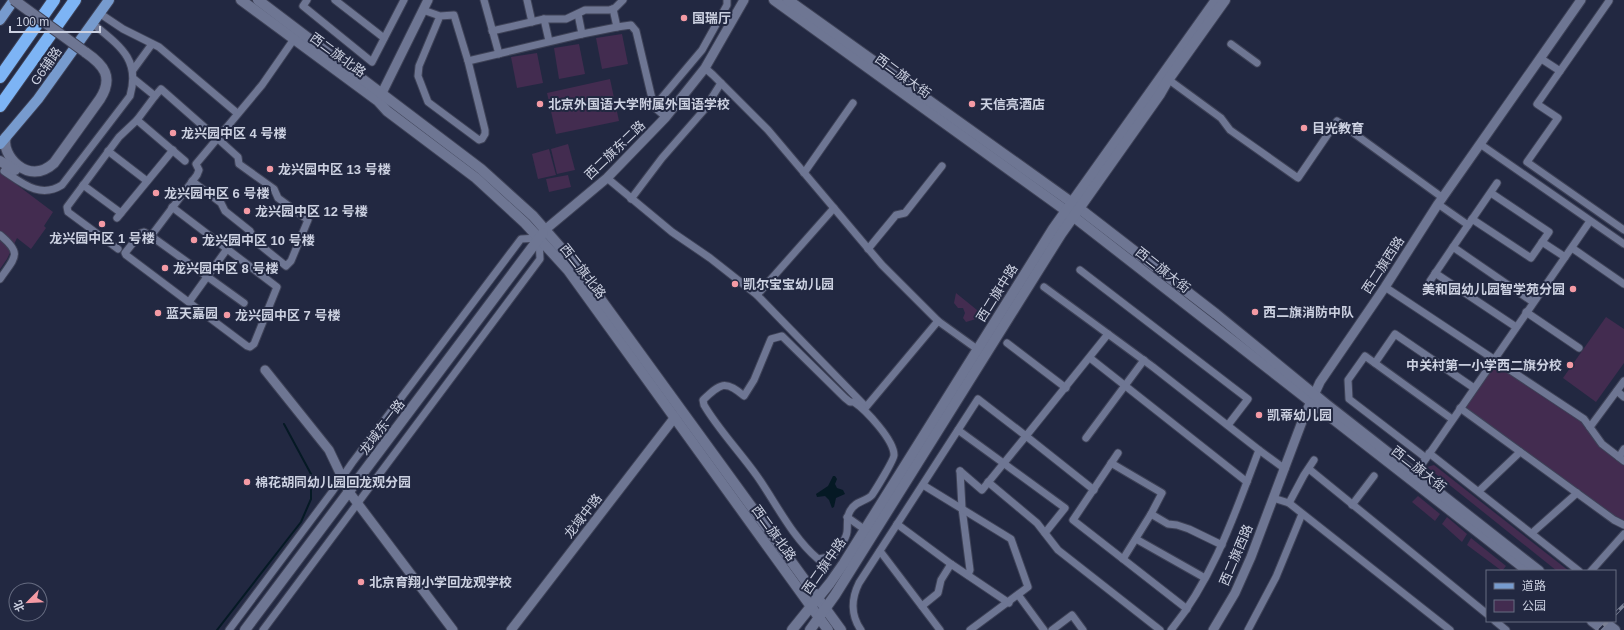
<svg xmlns="http://www.w3.org/2000/svg" width="1624" height="630" viewBox="0 0 1624 630" font-family="Arial,'Noto Sans SC',sans-serif">
	<style>
		.green { fill: #432c50 }
		.water { fill: #051924 }
		.lines { fill: none; stroke-linecap: round; stroke-linejoin: round }
		.stream { stroke: #051924; stroke-width: 2 }
		.minor-casing { stroke: #3e4257; stroke-width: 9 }
		.tertiary-casing { stroke: #3e4257; stroke-width: 11 }
		.secondary-casing { stroke: #3e4257; stroke-width: 12 }
		.primary-casing { stroke: #3e4257; stroke-width: 12 }
		.motorway-casing { stroke: #3e4257; stroke-width: 14 }
		.minor { stroke: #6e7693; stroke-width: 7 }
		.tertiary { stroke: #6e7693; stroke-width: 9 }
		.secondary { stroke: #6e7693; stroke-width: 10 }
		.primary { stroke: #779bce; stroke-width: 10 }
		.motorway { stroke: #7db4f5; stroke-width: 12 }
		.rail-casing { stroke: #7a8094; stroke-width: 3.5 }
		.rail { stroke: #222841; stroke-width: 2; stroke-dasharray: 6; stroke-linecap: butt }
		.secondary-bridge-casing { stroke: #3e4257; stroke-width: 12; stroke-linecap: butt }
		.secondary-bridge { stroke: #6e7693; stroke-width: 10 }
		.poi-dot { fill: #f49aa4; stroke: #222841; stroke-width: 1.5 }
		.labels { text-anchor: middle; dominant-baseline: central; stroke-width: 4; stroke-linejoin: round; paint-order: stroke }
		.poi-label { font-size: 13px; font-weight: bold; fill: #ccd1e1; stroke: #222841; text-anchor: start }
		.street-label { font-size: 13px; fill: #ccd1e1; stroke: #222841 }
	</style>
	<rect width="100%" height="100%" fill="#222841"/>
	<g class="green">
		<polygon points="622,34 628,64 602,69 596,38"/>
		<polygon points="579,44 585,74 559,79 554,48"/>
		<polygon points="537,53 543,83 517,88 511,57"/>
		<polygon points="610,79 619,121 556,134 547,93"/>
		<polygon points="568,144 575,170 557,174 551,149"/>
		<polygon points="549,149 556,175 538,179 532,154"/>
		<polygon points="0,172 53,212 44,226 46,228 31,249 17,238 7,259 0,269"/>
		<polygon points="568,175 571,187 549,192 546,179"/>
		<polygon points="956,293 977,310 979,313 976,319 966,322 963,318 965,313 963,308 958,308 954,303"/>
		<polygon points="1606,317 1624,329 1624,363 1596,402 1563,378"/>
		<polygon points="1494,358 1584,419 1594,434 1624,461 1624,525 1460,408"/>
		<polygon points="1434,465 1569,571 1557,571 1427,467"/>
		<polygon points="1418,496 1440,514 1435,521 1412,502"/>
		<polygon points="1447,517 1467,534 1462,542 1442,524"/>
		<polygon points="1471,538 1506,566 1502,571 1467,545"/>
	</g>
	<polygon class="water" points="833,476 835,476 837,479 835,484 837,488 843,490 845,494 836,498 834,507 832,508 829,500 825,496 817,497 816,494 828,486"/>
	<g class="lines">
		<polyline class="stream" points="217,630 301,522 311,499 311,474 284,424"/>
		<defs>
			<g id="minor">
				<polyline points="307,0 303,6 372,62 404,0"/>
				<polyline points="335,0 384,38"/>
				<polyline points="484,0 499,54"/>
				<polyline points="527,0 532,22"/>
				<polyline points="1609,1 1537,104 1558,118 1527,162 1624,230"/>
				<polyline points="613,9 617,27"/>
				<polyline points="423,10 440,16 454,15 468,61 485,130 485,134 482,139 479,140 428,102 418,76 419,66 440,16"/>
				<polyline points="99,13 123,29 159,47 237,113"/>
				<polyline points="578,14 582,34"/>
				<polyline points="544,19 549,41"/>
				<polyline points="492,31 544,19 566,19 585,10 609,10 615,8 623,0"/>
				<polyline points="1231,44 1257,63"/>
				<polyline points="1540,58 1560,71"/>
				<polyline points="468,61 582,34 617,27 631,25 636,31 654,107 666,117"/>
				<polyline points="705,68 713,75 768,130 882,265 938,321 977,349"/>
				<polyline points="133,70 152,44"/>
				<polyline points="1165,77 1221,118 1230,130 1298,178 1337,121 1443,198"/>
				<polyline points="155,96 161,89 211,133"/>
				<polyline points="654,107 702,50 727,5 727,0"/>
				<polyline points="137,120 185,161"/>
				<polyline points="1480,144 1624,244"/>
				<polyline points="108,151 147,181"/>
				<path d="M4,171C22,183 40,199 62,185L130,96C141,58 118,45 92,23"/>
				<polyline points="804,173 853,103"/>
				<polyline points="607,178 672,232 710,258 757,295 866,407 938,321"/>
				<polyline points="192,181 221,203 225,211 250,231 255,241 286,266 291,261 308,220 278,198 274,189 239,164 238,157 217,138"/>
				<polyline points="83,185 121,213"/>
				<polyline points="631,199 662,158 704,110 721,83"/>
				<polyline points="1438,204 1468,225"/>
				<polyline points="117,218 173,150"/>
				<polyline points="1472,219 1531,258 1549,232 1491,193"/>
				<path d="M0,235C23,254 15,257 0,279"/>
				<polyline points="151,236 144,232 141,233 125,253 126,255 247,346 250,347 254,344 277,287 172,207"/>
				<polyline points="1542,242 1565,257"/>
				<polyline points="1453,247 1497,183"/>
				<polyline points="1572,248 1624,284"/>
				<polyline points="118,249 68,212 67,207 119,137 137,120 155,96 134,79"/>
				<polyline points="868,249 896,215 905,213 942,166"/>
				<polyline points="1080,270 1248,399 1228,425"/>
				<polyline points="1435,273 1516,327"/>
				<polyline points="1430,281 1453,247 1533,302"/>
				<polyline points="1044,287 1153,367 1259,450 1285,469"/>
				<polyline points="1385,287 1584,419 1602,444 1624,461"/>
				<polyline points="757,295 834,208"/>
				<polyline points="189,302 227,249"/>
				<polyline points="244,303 151,236 197,175 199,170 196,164 262,85 294,39"/>
				<polyline points="1526,312 1579,348"/>
				<path d="M782,336L845,398L850,402H854C866,410 894,440 894,455C894,460 876,489 872,495C866,502 856,500 850,511C846,518 848,524 847,532C846,539 838,551 832,555C829,558 822,558 818,559C792,537 776,503 757,476C740,452 718,429 704,405L703,400C720,384 725,379 744,396L754,380L771,339Z"/>
				<polyline points="1007,343 1066,388"/>
				<polyline points="1090,358 1247,482"/>
				<polyline points="1375,363 1395,334 1474,388"/>
				<polyline points="1617,391 1624,397"/>
				<polyline points="1460,408 1614,520 1624,525"/>
				<polyline points="1590,427 1624,381"/>
				<polyline points="958,430 1065,508 1045,533"/>
				<polyline points="1086,438 1144,360"/>
				<polyline points="1118,453 1073,520 1187,609"/>
				<polyline points="1429,453 1579,571"/>
				<polyline points="1619,457 1624,449"/>
				<polyline points="1426,458 1349,399 1348,380 1365,356 1452,419"/>
				<polyline points="1111,463 1162,493 1151,514 1168,524 1177,525 1189,529 1222,545"/>
				<polyline points="1309,469 1487,614"/>
				<polyline points="960,471 982,490 1026,436 1094,490"/>
				<polyline points="960,471 962,508 970,570 968,575"/>
				<polyline points="1416,473 1590,221"/>
				<polyline points="988,482 1037,523 1058,550 1160,630"/>
				<polyline points="923,485 1011,539 1028,587 970,630"/>
				<polyline points="1479,491 1520,452"/>
				<polyline points="1273,498 1289,503 1450,630"/>
				<polyline points="1289,503 1304,475 1314,460"/>
				<polyline points="1352,505 1374,476"/>
				<polyline points="847,517 864,529"/>
				<polyline points="897,524 951,564 1009,603"/>
				<polyline points="1532,533 1577,493"/>
				<polyline points="1136,539 1205,578"/>
				<polyline points="880,551 940,630"/>
				<polyline points="1123,559 1151,514"/>
				<polyline points="1591,571 1624,534"/>
				<polyline points="1019,596 1044,630"/>
				<polyline points="922,606 938,593 941,580 951,564"/>
				<polyline points="1495,621 1506,630"/>
				<polyline points="229,630 332,492 352,463 521,239 539,238 540,259 263,630"/>
				<path d="M861,630C851,616 851,599 859,583L978,399L1026,436L1108,334"/>
				<polyline points="1052,630 1072,615 1083,630"/>
				<path d="M1171,630C1214,577 1235,513 1259,450"/>
				<polyline points="1248,630 1276,577 1302,514"/>
			</g>
			<g id="tertiary">
				<polyline points="379,99 428,0"/>
				<polyline points="546,229 607,178 666,117 705,68 744,0"/>
				<polyline points="265,370 329,450 349,492 453,630"/>
				<polyline points="511,630 675,417"/>
				<polyline points="1213,630 1235,593 1251,557 1303,419 1320,382 1385,287 1438,204 1581,0"/>
			</g>
			<g id="secondary">
				<polyline points="241,0 378,101 387,111 476,178 525,223 568,270 828,630"/>
				<polyline points="258,0 481,169 533,216 575,264 841,630"/>
				<polyline points="774,0 1065,210 1528,571"/>
				<polyline points="788,0 1071,202 1216,314 1326,404 1539,571"/>
				<path d="M6,137C0,154 28,187 54,163L100,99C114,77 104,65 85,52"/>
				<polyline points="0,161 15,170"/>
				<polyline points="1592,621 1604,630"/>
				<polyline points="1603,621 1615,630"/>
				<polyline points="245,630 543,233"/>
				<polyline points="792,630 830,583 844,563 1053,229 1216,0"/>
				<polyline points="810,630 835,595 1061,234 1160,94 1168,80 1225,0"/>
			</g>
			<g id="primary">
				<polyline points="0,20 14,0"/>
				<polyline points="0,144 38,99 109,0"/>
			</g>
			<g id="motorway">
				<polyline points="0,77 54,0"/>
				<polyline points="0,106 75,0"/>
			</g>
		</defs>
		<use href="#minor" class="minor-casing"/>
		<use href="#tertiary" class="tertiary-casing"/>
		<use href="#secondary" class="secondary-casing"/>
		<use href="#primary" class="primary-casing"/>
		<use href="#motorway" class="motorway-casing"/>
		<use href="#minor" class="minor"/>
		<use href="#tertiary" class="tertiary"/>
		<use href="#secondary" class="secondary"/>
		<use href="#primary" class="primary"/>
		<use href="#motorway" class="motorway"/>
		<defs>
			<g id="rail">
				<polyline points="1615,614 1624,605"/>
				<polyline points="1599,630 1608,621"/>
			</g>
		</defs>
		<use href="#rail" class="rail-casing"/>
		<use href="#rail" class="rail"/>
		<defs>
			<polyline id="secondary-bridge" points="14,0 85,52"/>
		</defs>
		<use href="#secondary-bridge" class="secondary-bridge-casing"/>
		<use href="#secondary-bridge" class="secondary-bridge"/>
	</g>
	<g class="poi-dot">
		<circle cx="684" cy="18" r="4"/>
		<circle cx="540" cy="104" r="4"/>
		<circle cx="972" cy="104" r="4"/>
		<circle cx="1304" cy="128" r="4"/>
		<circle cx="173" cy="133" r="4"/>
		<circle cx="270" cy="169" r="4"/>
		<circle cx="156" cy="193" r="4"/>
		<circle cx="247" cy="211" r="4"/>
		<circle cx="102" cy="224" r="4"/>
		<circle cx="194" cy="240" r="4"/>
		<circle cx="165" cy="268" r="4"/>
		<circle cx="735" cy="284" r="4"/>
		<circle cx="1573" cy="289" r="4"/>
		<circle cx="1255" cy="312" r="4"/>
		<circle cx="158" cy="313" r="4"/>
		<circle cx="227" cy="315" r="4"/>
		<circle cx="1570" cy="365" r="4"/>
		<circle cx="1259" cy="415" r="4"/>
		<circle cx="247" cy="482" r="4"/>
		<circle cx="361" cy="582" r="4"/>
	</g>
	<g class="labels">
		<g class="poi-label">
			<text x="692" y="18">国瑞厅</text>
			<text x="548" y="104">北京外国语大学附属外国语学校</text>
			<text x="980" y="104">天信亮酒店</text>
			<text x="1312" y="128">目光教育</text>
			<text x="181" y="133">龙兴园中区 4 号楼</text>
			<text x="278" y="169">龙兴园中区 13 号楼</text>
			<text x="164" y="193">龙兴园中区 6 号楼</text>
			<text x="255" y="211">龙兴园中区 12 号楼</text>
			<text x="102" y="238" text-anchor="middle">龙兴园中区 1 号楼</text>
			<text x="202" y="240">龙兴园中区 10 号楼</text>
			<text x="173" y="268">龙兴园中区 8 号楼</text>
			<text x="743" y="284">凯尔宝宝幼儿园</text>
			<text x="1565" y="289" text-anchor="end">美和园幼儿园智学苑分园</text>
			<text x="1263" y="312">西二旗消防中队</text>
			<text x="166" y="313">蓝天嘉园</text>
			<text x="235" y="315">龙兴园中区 7 号楼</text>
			<text x="1562" y="365" text-anchor="end">中关村第一小学西二旗分校</text>
			<text x="1267" y="415">凯蒂幼儿园</text>
			<text x="255" y="482">棉花胡同幼儿园回龙观分园</text>
			<text x="369" y="582">北京育翔小学回龙观学校</text>
		</g>
		<g class="street-label">
			<text transform="translate(338 55) rotate(36)">西二旗北路</text>
			<text transform="translate(46 66) rotate(-55)">G6辅路</text>
			<text transform="translate(903 76) rotate(36)">西二旗大街</text>
			<text transform="translate(615 150) rotate(-44)">西二旗东二路</text>
			<text transform="translate(1383 265) rotate(-57)">西二旗西路</text>
			<text transform="translate(1163 270) rotate(38)">西二旗大街</text>
			<text transform="translate(583 271) rotate(52)">西二旗北路</text>
			<text transform="translate(997 293) rotate(-58)">西二旗中路</text>
			<text transform="translate(382 427) rotate(-53)">龙域东一路</text>
			<text transform="translate(1419 469) rotate(38)">西二旗大街</text>
			<text transform="translate(583 516) rotate(-52)">龙域中路</text>
			<text transform="translate(774 533) rotate(54)">西二旗北路</text>
			<text transform="translate(1236 555) rotate(-67)">西二旗西路</text>
			<text transform="translate(824 566) rotate(-55)">西二旗中路</text>
		</g>
	</g>
	<rect x="1486" y="570" width="130" height="52" fill="#222841" stroke="#666c81"/>
	<rect x="1494" y="583" width="20" height="6" fill="#779bce" stroke="#666c81"/>
	<text x="1522" y="590" font-size="12" fill="#ccd1e1">道路</text>
	<rect x="1494" y="600" width="20" height="12" fill="#432c50" stroke="#666c81"/>
	<text x="1522" y="610" font-size="12" fill="#ccd1e1">公园</text>
	<g transform="translate(28 602) rotate(246)"><circle r="19" fill="#222841" stroke="#666c81"/>
	<path d="M0-3L7 15L0 10L-7 15Z" fill="#f49aa4"/>
	<text y="-6" font-size="11" font-weight="bold" text-anchor="middle" fill="#ccd1e1">北</text>
	</g>
	<path d="M10 26v6h90v-6" fill="none" stroke="#ccd1e1" stroke-width="2"/>
	<text x="16" y="26" font-size="12" fill="#ccd1e1" stroke="#222841" stroke-width="3" paint-order="stroke">100 m</text>
</svg>
